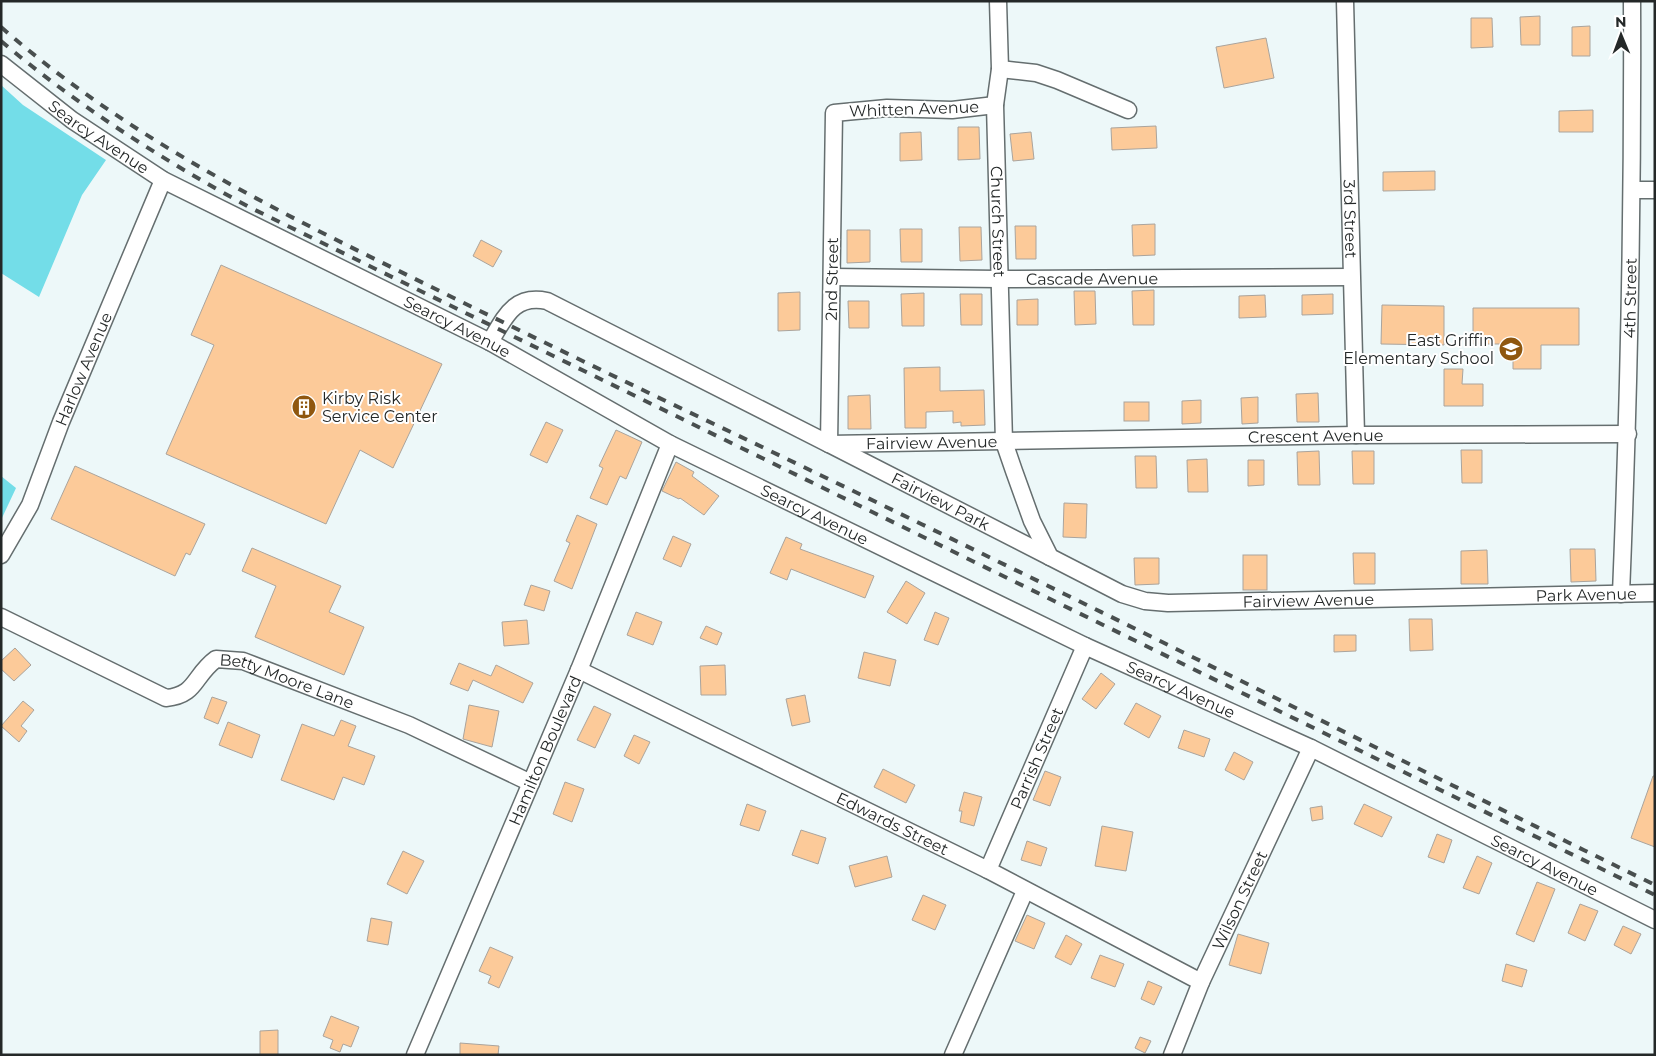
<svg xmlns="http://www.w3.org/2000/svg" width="1656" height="1056" viewBox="0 0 1656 1056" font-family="Montserrat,sans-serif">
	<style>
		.green { fill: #73dde8 }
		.building { fill: #fcca99; stroke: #aaa49d }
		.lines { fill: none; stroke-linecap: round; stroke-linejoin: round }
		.street-casing { stroke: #656e6f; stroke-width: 19 }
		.street { stroke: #fff; stroke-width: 16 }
		.rail { stroke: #494f4f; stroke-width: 4; stroke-dasharray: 9 9; stroke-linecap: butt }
		.labels { text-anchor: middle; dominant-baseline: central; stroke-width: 4; stroke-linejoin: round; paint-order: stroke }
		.street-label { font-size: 16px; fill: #242828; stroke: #fff }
		.poi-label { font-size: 16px; fill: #242828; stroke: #fff; text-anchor: end }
	</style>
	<rect width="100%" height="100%" fill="#edf8f9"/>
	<g class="green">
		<polygon points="1,85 23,105 106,160 82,195 39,297 1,273"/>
		<polygon points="1,476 16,488 1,520"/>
	</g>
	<g class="building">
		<polygon points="1540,16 1540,45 1521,45 1520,17"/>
		<polygon points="1471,18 1492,18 1493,47 1471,48"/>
		<polygon points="1590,26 1590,56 1572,56 1572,27"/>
		<polygon points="1266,38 1274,78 1224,88 1216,47"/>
		<polygon points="1593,110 1593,132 1559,132 1559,111"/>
		<polygon points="1156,126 1157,148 1112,150 1111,128"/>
		<polygon points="958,127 979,127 980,159 958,160"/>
		<polygon points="921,132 922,160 900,161 900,133"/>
		<polygon points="1031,132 1034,159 1013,161 1010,134"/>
		<polygon points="1435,171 1435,190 1383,191 1383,172"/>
		<polygon points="1155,224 1155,255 1133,256 1132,225"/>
		<polygon points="1015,226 1036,226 1036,259 1016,259"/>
		<polygon points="959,227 981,227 982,260 960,261"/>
		<polygon points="900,229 922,229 922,262 901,262"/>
		<polygon points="847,230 870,230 870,262 847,263"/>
		<polygon points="481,240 502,251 493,267 473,256"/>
		<polygon points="221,265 442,364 393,468 360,450 326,524 166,454 214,345 191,335"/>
		<polygon points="1154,290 1154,325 1133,325 1132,291"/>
		<polygon points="1074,291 1095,291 1096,324 1075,325"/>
		<polygon points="800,292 800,330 778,331 778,293"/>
		<polygon points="924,293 924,326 902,326 901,294"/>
		<polygon points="960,294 982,294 982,325 961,325"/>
		<polygon points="1333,294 1333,314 1302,315 1302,295"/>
		<polygon points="1265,295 1266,317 1239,318 1239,296"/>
		<polygon points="1038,299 1038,325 1017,325 1017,300"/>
		<polygon points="848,301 869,301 869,328 849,328"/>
		<polygon points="1382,305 1444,306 1444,345 1381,344"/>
		<polygon points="1473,308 1579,308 1579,345 1541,345 1541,369 1513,369 1513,344 1473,344"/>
		<polygon points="940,367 940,391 984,390 985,425 961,426 961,422 953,423 953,411 926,412 926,428 905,428 904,368"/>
		<polygon points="1444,369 1463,369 1462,384 1483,384 1483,406 1444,406"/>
		<polygon points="1318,393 1319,422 1297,422 1296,394"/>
		<polygon points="870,395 871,429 848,429 848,396"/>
		<polygon points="1258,397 1258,423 1242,424 1241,398"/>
		<polygon points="1201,400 1201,423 1182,424 1182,401"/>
		<rect x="1124" y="402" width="25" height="19"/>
		<polygon points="546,422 563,430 547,463 530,455"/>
		<polygon points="616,430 642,442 626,479 620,476 607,505 590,498 603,468 599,466"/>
		<polygon points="1461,450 1482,450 1482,483 1462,483"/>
		<polygon points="1319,451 1320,485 1298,485 1297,452"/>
		<polygon points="1352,451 1374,451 1374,484 1353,484"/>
		<polygon points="1135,456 1156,456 1157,488 1136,488"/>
		<polygon points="1207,459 1208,492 1188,492 1187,460"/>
		<polygon points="1248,460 1264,460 1264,485 1248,486"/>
		<polygon points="676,462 694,472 692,476 719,496 704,515 680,498 679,499 662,491"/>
		<polygon points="75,466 205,524 190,555 186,553 175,576 51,519"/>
		<polygon points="1064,503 1087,504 1086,538 1063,537"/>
		<polygon points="577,515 597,524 572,589 554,581 570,543 566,541"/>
		<polygon points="673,536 691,544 681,567 663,559"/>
		<polygon points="786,537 802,544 800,549 874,576 865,598 791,569 787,580 770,573"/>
		<polygon points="252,548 341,586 329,612 364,627 344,675 255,637 276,586 242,571"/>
		<polygon points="1570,549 1595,549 1596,581 1571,582"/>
		<polygon points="1487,550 1488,584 1461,584 1461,551"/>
		<polygon points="1353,553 1375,553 1375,584 1354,584"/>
		<rect x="1243" y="555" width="24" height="35"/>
		<polygon points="1134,558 1159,558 1159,584 1135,585"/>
		<polygon points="906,581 925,593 907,624 887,612"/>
		<polygon points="531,585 550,591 544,611 524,605"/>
		<polygon points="636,612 662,622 653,645 627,635"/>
		<polygon points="935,612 949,618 938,645 924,640"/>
		<polygon points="1409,619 1432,619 1433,650 1410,651"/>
		<polygon points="527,620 529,644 504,646 502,622"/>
		<polygon points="706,626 722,633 717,645 700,638"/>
		<polygon points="1334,635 1356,635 1356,651 1334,652"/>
		<polygon points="15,648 31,665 14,681 1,669 1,661"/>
		<polygon points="864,652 896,660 890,686 858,678"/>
		<polygon points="459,663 491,676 496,665 533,683 523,703 473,680 468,691 450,684"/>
		<polygon points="725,665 726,695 701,695 700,666"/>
		<polygon points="1101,673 1115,684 1096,709 1082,699"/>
		<polygon points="805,695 810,722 792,726 786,699"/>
		<polygon points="212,697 227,702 218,724 204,718"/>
		<polygon points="23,701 34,710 21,726 27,731 19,742 1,726"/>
		<polygon points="1136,703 1161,716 1149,738 1124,724"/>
		<polygon points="469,705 499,711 492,747 463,739"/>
		<polygon points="594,706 611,714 595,748 577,740"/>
		<polygon points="341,720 356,726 348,746 375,756 364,785 343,777 334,800 281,780 302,724 334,736"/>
		<polygon points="228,722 260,735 252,758 219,745"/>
		<polygon points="1184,730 1210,739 1204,757 1178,748"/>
		<polygon points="634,735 650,742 639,764 624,756"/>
		<polygon points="1234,752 1253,762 1244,780 1225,770"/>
		<polygon points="883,769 915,785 906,803 874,787"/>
		<polygon points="1045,771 1061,777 1050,806 1033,800"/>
		<polygon points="1653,776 1655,776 1655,847 1631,838"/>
		<polygon points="565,782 584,789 572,822 553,814"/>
		<polygon points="964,792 982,797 974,826 960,822 962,811 959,811"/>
		<polygon points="747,804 766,811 759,831 740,825"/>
		<polygon points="1364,804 1392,817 1382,837 1354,824"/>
		<polygon points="1322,806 1323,819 1312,821 1310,808"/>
		<polygon points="1102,826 1133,832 1126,871 1095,866"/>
		<polygon points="801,830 826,838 818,864 792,855"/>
		<polygon points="1437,834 1452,840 1444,863 1428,857"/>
		<polygon points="1027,841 1047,848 1041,866 1021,860"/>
		<polygon points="403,851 424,861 407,894 387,884"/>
		<polygon points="887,856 892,877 855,887 849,866"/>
		<polygon points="1477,856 1492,863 1479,894 1463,888"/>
		<polygon points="1537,882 1555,889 1534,942 1516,934"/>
		<polygon points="923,895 946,905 935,930 912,920"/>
		<polygon points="1580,904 1598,911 1585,941 1568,933"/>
		<polygon points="1027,915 1045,923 1034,949 1015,941"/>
		<polygon points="371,918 392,922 388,945 367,941"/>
		<polygon points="1623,926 1641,934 1631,954 1614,945"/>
		<polygon points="1238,934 1269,943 1261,974 1229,965"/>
		<polygon points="1066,935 1082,944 1071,965 1055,957"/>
		<polygon points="490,947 513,957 499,988 488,983 491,976 479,971"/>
		<polygon points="1100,955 1124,964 1115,987 1091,978"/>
		<polygon points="1506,964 1527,970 1522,987 1502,981"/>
		<polygon points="1148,981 1162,987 1154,1005 1141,999"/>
		<polygon points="331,1016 359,1027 351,1047 343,1044 340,1052 330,1048 333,1040 323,1036"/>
		<polygon points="278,1030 278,1055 260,1055 260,1031"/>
		<polygon points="1140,1037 1151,1041 1145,1053 1135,1048"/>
		<polygon points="460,1043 499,1046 498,1055 460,1055"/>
	</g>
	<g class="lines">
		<defs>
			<g id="street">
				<path id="s1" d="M998,1L1000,69L995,105L1004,442L1014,471L1032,521L1050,557L1122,594L1145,601L1168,603L1655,593"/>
				<path id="s2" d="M1345,1L1356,435"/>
				<path id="s3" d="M1,64L72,120L163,180L490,342L670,444L1085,646L1311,748L1655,920"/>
				<polyline points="1000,69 1036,73 1057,80 1128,110"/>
				<path id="s4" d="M995,105L952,110L887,108L834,113L829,444L1050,557"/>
				<polyline points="1633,190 1655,190"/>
				<path id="s5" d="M832,277L998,279L1351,277"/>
				<path id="s6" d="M490,342C505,317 514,294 547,301L829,444L1356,435L1628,434"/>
				<path id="s7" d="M1,555L30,505L61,422L163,180"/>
				<path id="s8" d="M1621,594C1629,396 1633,199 1632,1"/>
				<path id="s9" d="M1,617L166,698C197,695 193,676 216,659L243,661L409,725L531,783"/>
				<path id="s10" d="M579,670L988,870L1201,982"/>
				<path id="s11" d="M988,870L1085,646"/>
				<path id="s12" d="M415,1055L579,670L670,444"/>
				<polyline points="953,1055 1025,891"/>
				<path id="s13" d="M1172,1055L1201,982L1311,748"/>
			</g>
		</defs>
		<use href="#street" class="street-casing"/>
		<use href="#street" class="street"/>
		<g class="rail">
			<path d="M1,27C120,131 251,198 391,267C506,324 621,380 737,435C1044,582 1349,735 1655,885"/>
			<path d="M1,41C78,106 161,159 249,207L1655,895"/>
		</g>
	</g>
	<defs>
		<symbol id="school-disc" viewBox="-11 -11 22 22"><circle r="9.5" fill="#8f570f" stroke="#fff"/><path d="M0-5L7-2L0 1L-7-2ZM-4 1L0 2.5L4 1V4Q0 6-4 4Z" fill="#fff"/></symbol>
		<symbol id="building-disc" viewBox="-11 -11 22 22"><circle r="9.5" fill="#8f570f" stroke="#fff"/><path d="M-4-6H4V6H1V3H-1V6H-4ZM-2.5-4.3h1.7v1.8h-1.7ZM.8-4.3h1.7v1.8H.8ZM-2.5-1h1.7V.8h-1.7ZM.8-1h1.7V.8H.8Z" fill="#fff"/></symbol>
	</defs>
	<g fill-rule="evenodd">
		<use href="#school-disc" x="1497" y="335" width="28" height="28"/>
		<use href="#building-disc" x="290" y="393" width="28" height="28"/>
	</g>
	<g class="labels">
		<g class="street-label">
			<text transform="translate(914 109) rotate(-2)">Whitten Avenue</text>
			<text stroke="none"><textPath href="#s3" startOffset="122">Searcy Avenue</textPath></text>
			<text stroke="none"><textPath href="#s2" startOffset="218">3rd Street</textPath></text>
			<text stroke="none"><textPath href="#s1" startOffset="221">Church Street</textPath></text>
			<text transform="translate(832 279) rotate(-89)">2nd Street</text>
			<text stroke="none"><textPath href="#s5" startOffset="260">Cascade Avenue</textPath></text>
			<text stroke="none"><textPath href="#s8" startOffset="296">4th Street</textPath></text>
			<text stroke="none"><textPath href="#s3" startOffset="528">Searcy Avenue</textPath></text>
			<text stroke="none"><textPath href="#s7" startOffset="204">Harlow Avenue</textPath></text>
			<text stroke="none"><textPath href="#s6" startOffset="880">Crescent Avenue</textPath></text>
			<text stroke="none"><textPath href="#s6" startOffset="496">Fairview Avenue</textPath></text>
			<text stroke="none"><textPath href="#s4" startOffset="618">Fairview Park</textPath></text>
			<text stroke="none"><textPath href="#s3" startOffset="932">Searcy Avenue</textPath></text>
			<text stroke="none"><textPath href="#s1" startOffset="1112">Park Avenue</textPath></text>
			<text stroke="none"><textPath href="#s1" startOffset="834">Fairview Avenue</textPath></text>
			<text stroke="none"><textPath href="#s9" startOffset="324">Betty Moore Lane</textPath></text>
			<text stroke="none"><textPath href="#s3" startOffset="1338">Searcy Avenue</textPath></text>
			<text stroke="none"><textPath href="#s12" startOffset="331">Hamilton Boulevard</textPath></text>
			<text stroke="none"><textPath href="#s11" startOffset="122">Parrish Street</textPath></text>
			<text stroke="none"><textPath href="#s10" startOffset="349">Edwards Street</textPath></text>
			<text stroke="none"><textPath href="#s3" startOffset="1742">Searcy Avenue</textPath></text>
			<text stroke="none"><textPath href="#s13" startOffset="169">Wilson Street</textPath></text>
		</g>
		<g class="poi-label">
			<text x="1494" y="340">East Griffin<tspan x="1494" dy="18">Elementary School</tspan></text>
			<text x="322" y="398" text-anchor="start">Kirby Risk<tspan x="322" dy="18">Service Center</tspan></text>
		</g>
	</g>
	<rect width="1656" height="1056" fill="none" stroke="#242828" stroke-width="5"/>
	<g transform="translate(1621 35) rotate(359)" stroke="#ffffff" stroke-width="4" paint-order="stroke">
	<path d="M0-4L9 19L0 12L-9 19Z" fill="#242828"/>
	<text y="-8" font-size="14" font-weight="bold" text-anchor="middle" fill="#242828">N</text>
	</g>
</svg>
